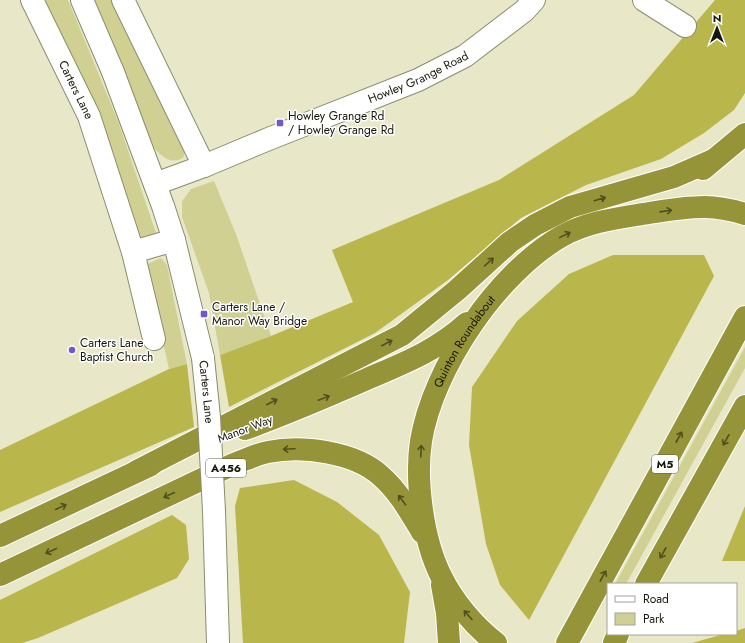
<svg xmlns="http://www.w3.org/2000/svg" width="745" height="643" viewBox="0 0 745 643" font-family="Jost,sans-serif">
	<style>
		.green { fill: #d1d093 }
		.forest { fill: #b9b64c }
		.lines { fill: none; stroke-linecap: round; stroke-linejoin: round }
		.minor-casing { stroke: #8b8c6e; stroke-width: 24 }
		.highway-casing { stroke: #fff; stroke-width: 24 }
		.minor { stroke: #fff; stroke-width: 22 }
		.highway { stroke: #969438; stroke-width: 22 }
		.minor-bridge-casing { stroke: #8b8c6e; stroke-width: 24; stroke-linecap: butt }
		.minor-bridge { stroke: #fff; stroke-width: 22 }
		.oneway { stroke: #504f1f }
		.poi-dot { fill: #6f58d2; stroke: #fff; stroke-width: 1.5 }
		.labels { text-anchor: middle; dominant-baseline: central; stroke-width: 3; stroke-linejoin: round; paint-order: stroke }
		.shield { fill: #fff; stroke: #5c5c54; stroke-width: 1 }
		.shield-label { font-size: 11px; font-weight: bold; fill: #16160a }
		.street-label { font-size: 12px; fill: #16160a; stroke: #fff }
		.poi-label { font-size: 12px; fill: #16160a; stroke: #fff; text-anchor: start }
	</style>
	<rect width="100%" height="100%" fill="#e8e8c9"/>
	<g class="green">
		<polygon points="43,0 68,0 118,121 156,233 151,240 141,240 134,234"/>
		<path d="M92,0H118L186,149L183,158C169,165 162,156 152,146Z"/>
		<polygon points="214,181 236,234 271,336 220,355 209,293 182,217 182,201 191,189"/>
		<polygon points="161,258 167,265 187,364 169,369 145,265"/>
		<polygon points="745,347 745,368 626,584 615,584"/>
	</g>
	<g class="forest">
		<polygon points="715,0 745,0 745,93 734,110 704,133 661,159 586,185 521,218 448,280 375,333 229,407 220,355 271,336 353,302 332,250 499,180 634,95"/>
		<polygon points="613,255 704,255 714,276 529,620 500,585 486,544 469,445 472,387 517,321 569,274"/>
		<polygon points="187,364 194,427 0,512 0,450 169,369"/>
		<polygon points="294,480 337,502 379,535 410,592 404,643 243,643 235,506 240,488"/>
		<polygon points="745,506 745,561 722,561"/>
		<polygon points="172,515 186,525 189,559 177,578 38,638 22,643 0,643 0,600"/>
		<polygon points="745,628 745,643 692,643 724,634 736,634 736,631"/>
	</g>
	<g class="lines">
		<defs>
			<g id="minor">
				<path id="s1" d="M32,0L89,116L133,252"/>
				<polyline points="82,0 113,72 163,206 174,240 203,358"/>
				<polyline points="123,0 204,166"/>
				<polyline points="644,0 685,26"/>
				<path id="s2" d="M155,184L204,166L271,138L418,80L465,56L524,11L534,0"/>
				<polyline points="154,339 133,252 174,240"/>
				<polyline points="214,511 218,643"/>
			</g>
			<g id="highway">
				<polyline points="703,169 745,134"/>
				<path d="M245,429C286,414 326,397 367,379C404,363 436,351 467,323"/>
				<polyline points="137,471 402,335 457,290 510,242 535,225 570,207 674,177 713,160"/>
				<polyline points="0,536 151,465"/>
				<path d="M0,575L234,464C245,460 257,454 268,452C302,445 355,452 381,476C399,492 410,512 422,532"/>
				<polyline points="646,584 745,406"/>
				<polyline points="442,585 447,613 449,643"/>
				<path id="s3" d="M496,643C474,626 453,601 441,576C423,540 415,481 421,441C433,368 497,273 562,236C589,221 619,218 649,213C667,210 686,207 705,207C719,207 732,210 745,214"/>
				<polyline points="567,643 745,317"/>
				<polyline points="614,643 618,634"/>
			</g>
		</defs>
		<use href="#minor" class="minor-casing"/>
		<use href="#highway" class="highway-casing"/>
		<use href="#minor" class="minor"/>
		<use href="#highway" class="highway"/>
		<defs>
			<g id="minor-bridge">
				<path id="s4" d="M203,358L209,417L214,511"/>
			</g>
		</defs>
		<use href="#minor-bridge" class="minor-bridge-casing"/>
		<use href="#minor-bridge" class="minor-bridge"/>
	</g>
	<defs><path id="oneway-shaft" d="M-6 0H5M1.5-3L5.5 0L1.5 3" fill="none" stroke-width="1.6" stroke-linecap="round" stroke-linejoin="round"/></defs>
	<g class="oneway">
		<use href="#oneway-shaft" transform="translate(600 199) rotate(-16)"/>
		<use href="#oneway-shaft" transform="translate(666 211) rotate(-8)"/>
		<use href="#oneway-shaft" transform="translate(565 235) rotate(-26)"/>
		<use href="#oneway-shaft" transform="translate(489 262) rotate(-42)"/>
		<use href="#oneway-shaft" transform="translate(387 343) rotate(-27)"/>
		<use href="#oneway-shaft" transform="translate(324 398) rotate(-22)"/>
		<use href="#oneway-shaft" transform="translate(272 402) rotate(-27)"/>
		<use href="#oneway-shaft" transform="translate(679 437) rotate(-61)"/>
		<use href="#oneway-shaft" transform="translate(726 440) rotate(119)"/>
		<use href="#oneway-shaft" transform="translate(289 449) rotate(177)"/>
		<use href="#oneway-shaft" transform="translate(421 451) rotate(-87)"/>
		<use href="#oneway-shaft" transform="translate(169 495) rotate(155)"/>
		<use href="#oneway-shaft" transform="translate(402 500) rotate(-127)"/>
		<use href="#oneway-shaft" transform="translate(61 507) rotate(-25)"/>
		<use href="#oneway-shaft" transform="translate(51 551) rotate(155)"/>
		<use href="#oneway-shaft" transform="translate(663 553) rotate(119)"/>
		<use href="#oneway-shaft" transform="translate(603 576) rotate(-61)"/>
		<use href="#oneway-shaft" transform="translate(468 615) rotate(-132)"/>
	</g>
	<g class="poi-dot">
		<rect x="276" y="119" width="8" height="8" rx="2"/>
		<rect x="200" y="310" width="8" height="8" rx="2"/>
		<circle cx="72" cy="350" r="4"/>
	</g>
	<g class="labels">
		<g class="shield">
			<rect x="652" y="455" width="26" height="18" rx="3"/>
			<rect x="206" y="459" width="40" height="18" rx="3"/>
		</g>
		<g class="shield-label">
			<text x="665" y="464">M5</text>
			<text x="226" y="468">A456</text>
		</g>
		<g class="street-label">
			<text stroke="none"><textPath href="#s2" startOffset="284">Howley Grange Road</textPath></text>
			<text stroke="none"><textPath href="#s1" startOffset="100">Carters Lane</textPath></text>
			<text stroke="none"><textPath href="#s3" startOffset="335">Quinton Roundabout</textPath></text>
			<text stroke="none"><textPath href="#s4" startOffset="34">Carters Lane</textPath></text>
			<text transform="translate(245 429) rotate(-21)">Manor Way</text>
		</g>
		<g class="poi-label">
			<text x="288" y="116">Howley Grange Rd<tspan x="288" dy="14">/ Howley Grange Rd</tspan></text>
			<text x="212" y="307">Carters Lane /<tspan x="212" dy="14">Manor Way Bridge</tspan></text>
			<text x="80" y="343">Carters Lane<tspan x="80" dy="14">Baptist Church</tspan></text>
		</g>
	</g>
	<rect x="607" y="583" width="130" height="52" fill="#ffffff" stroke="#a2a29d"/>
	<rect x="615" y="596" width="20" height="6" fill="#ffffff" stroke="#a2a29d"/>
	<text x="643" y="603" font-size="12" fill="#16160a">Road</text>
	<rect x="615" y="613" width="20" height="12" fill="#d1d093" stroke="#a2a29d"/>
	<text x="643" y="623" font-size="12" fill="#16160a">Park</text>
	<g transform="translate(717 28)" stroke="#ffffff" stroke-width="3" paint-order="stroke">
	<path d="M0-3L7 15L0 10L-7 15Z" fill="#16160a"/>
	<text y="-6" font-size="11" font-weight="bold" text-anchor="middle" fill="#16160a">N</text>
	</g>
</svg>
